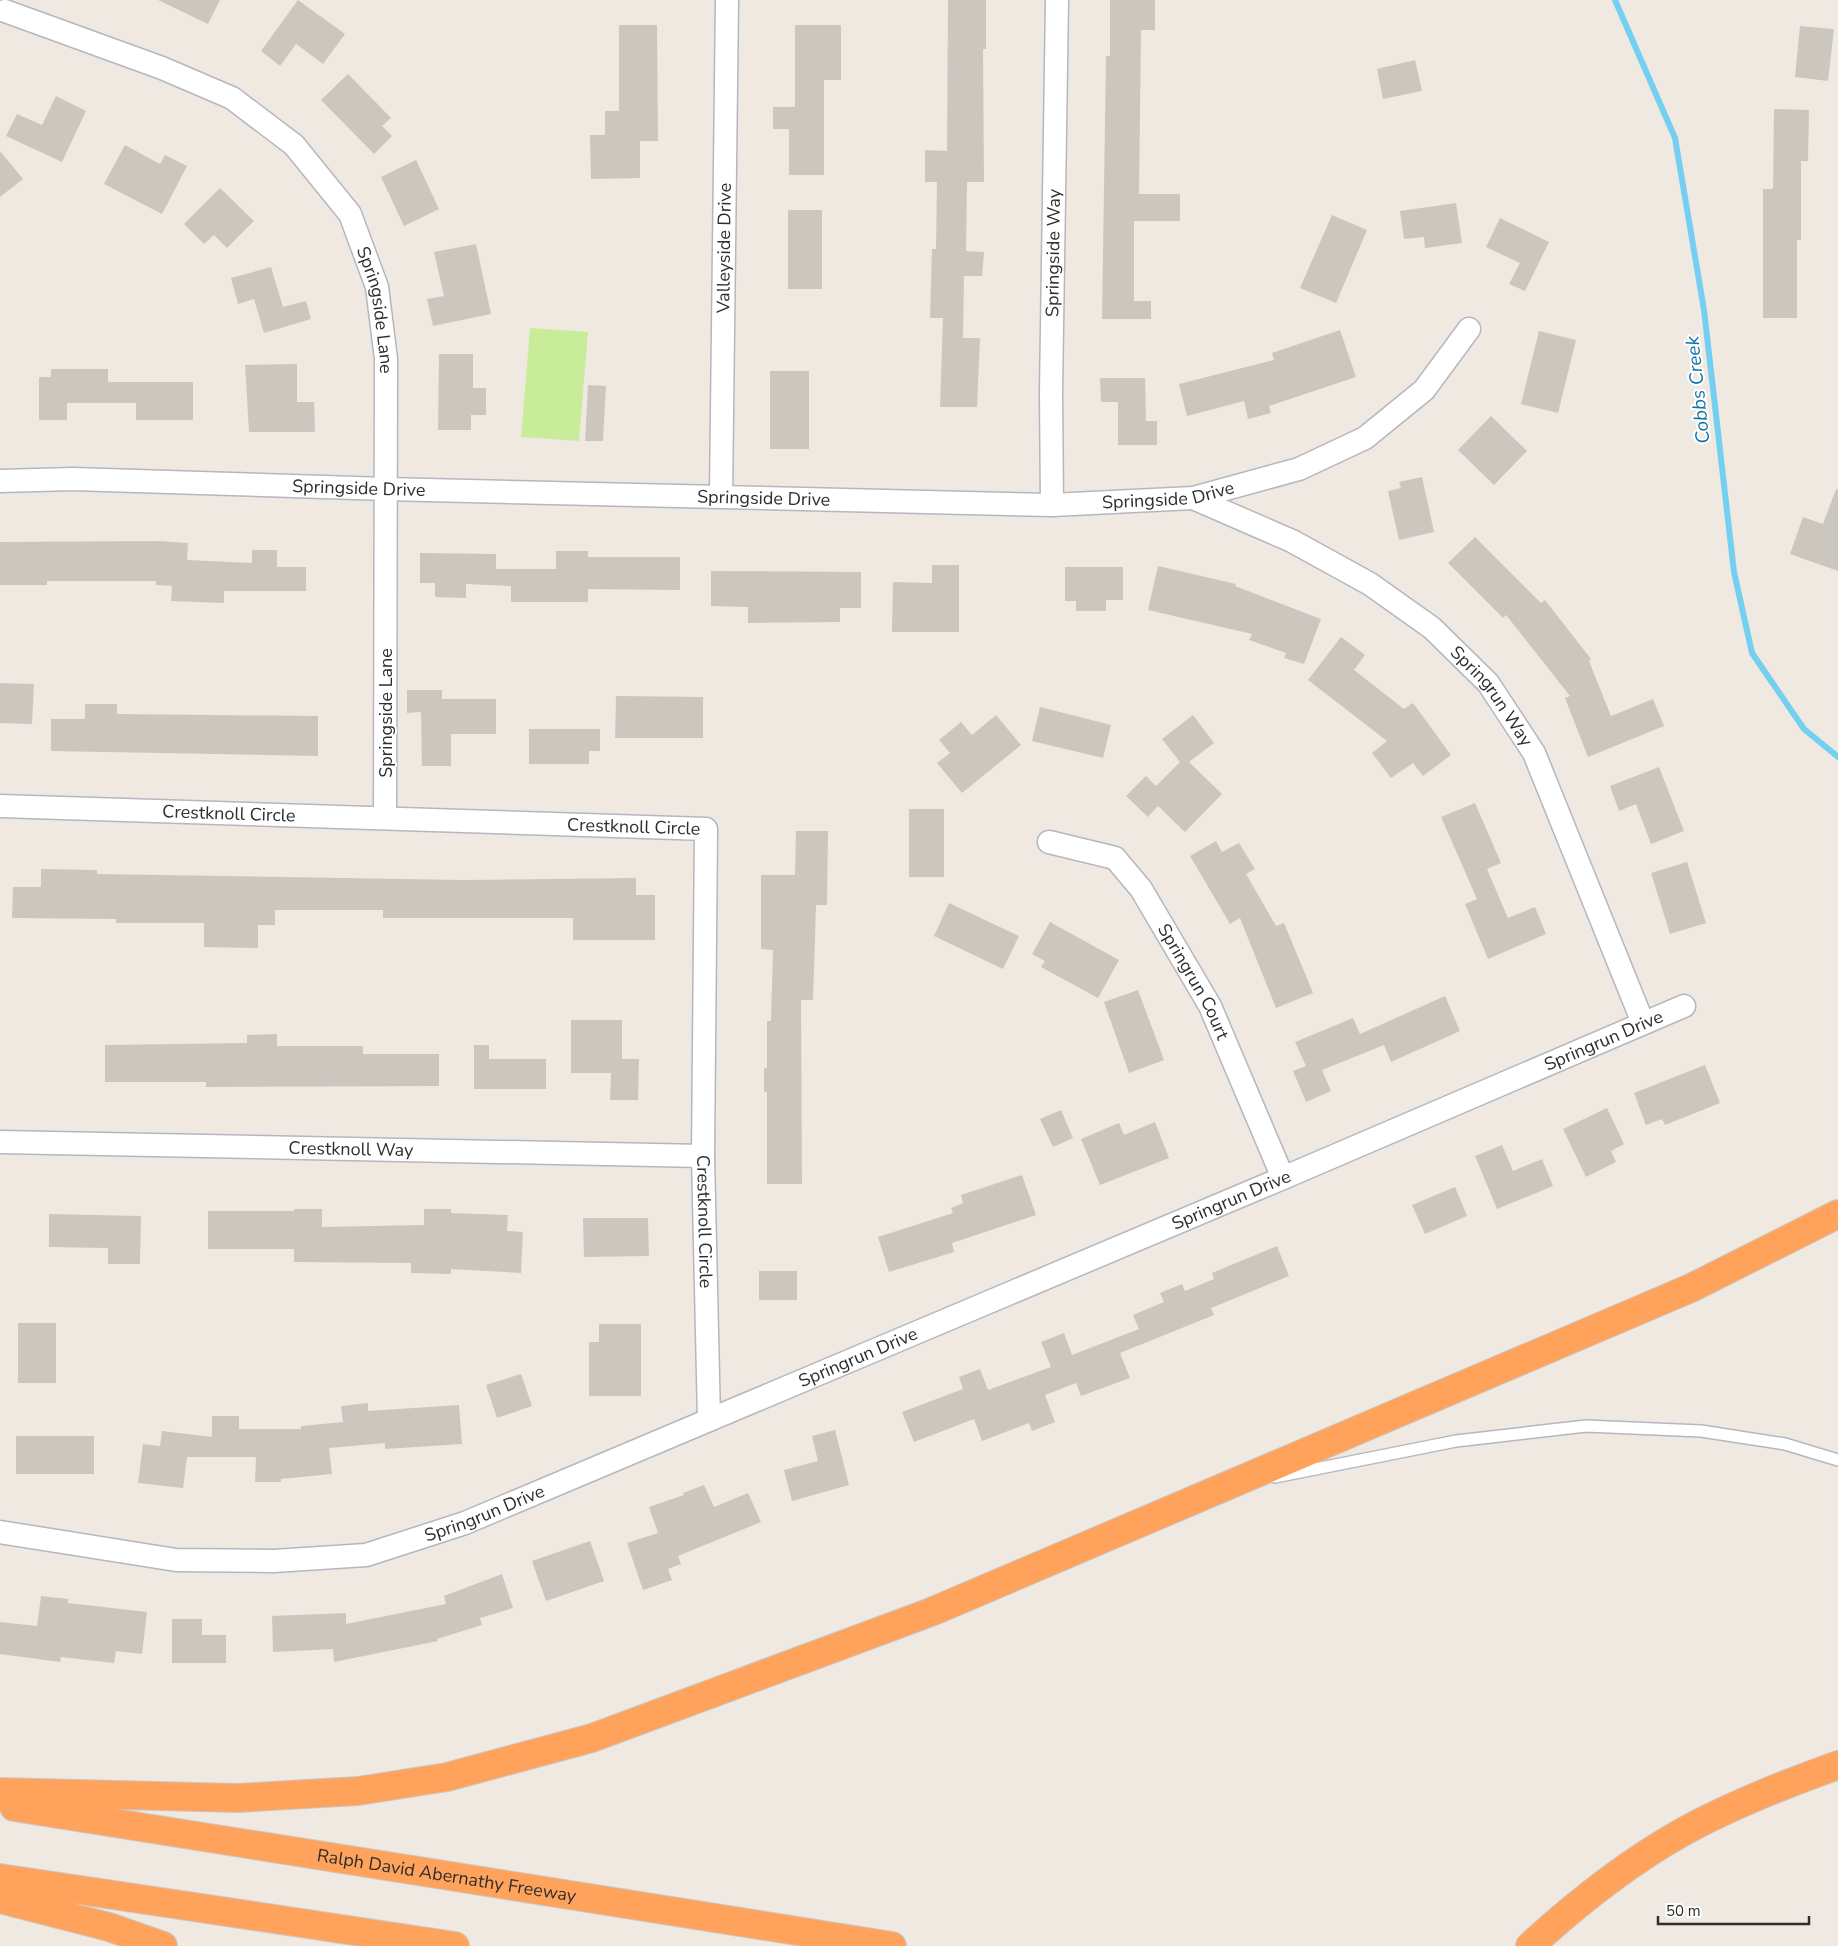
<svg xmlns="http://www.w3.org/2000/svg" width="1838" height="1946" viewBox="0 0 1838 1946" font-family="'Nunito Sans',sans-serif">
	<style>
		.pitch { fill: #c9ec9a }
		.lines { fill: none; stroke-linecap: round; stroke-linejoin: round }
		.stream { stroke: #75cff0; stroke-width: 6 }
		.building { fill: #cbc7bf }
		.service-casing { stroke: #b4b7c1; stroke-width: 14 }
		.minor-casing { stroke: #b4b7c1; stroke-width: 25 }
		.motorway-casing { stroke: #c9c9c9; stroke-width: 30 }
		.service { stroke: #fff; stroke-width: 11 }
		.minor { stroke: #fff; stroke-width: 22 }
		.motorway { stroke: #ffa35c; stroke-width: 28 }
		.labels { text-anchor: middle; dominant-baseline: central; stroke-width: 4; stroke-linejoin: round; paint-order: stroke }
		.street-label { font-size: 18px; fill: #2e2e2e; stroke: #fff }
		.water-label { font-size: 19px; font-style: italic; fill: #0d6fa3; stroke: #fff }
	</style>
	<rect width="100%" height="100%" fill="#efe9e1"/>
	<polygon class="pitch" points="530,328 588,332 579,441 521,437"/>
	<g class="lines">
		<polyline class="stream" points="1615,0 1675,138 1704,310 1734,572 1752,653 1804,729 1838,757"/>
	</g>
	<g class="building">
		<polygon points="158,0 220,0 208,24"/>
		<polygon points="298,0 345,34 323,64 296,44 280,66 261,51"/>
		<polygon points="948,0 986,0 986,49 983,49 984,182 967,182 966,251 984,252 982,276 964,276 963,338 980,338 977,407 940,407 943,318 930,318 932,249 936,249 937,182 925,182 925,150 947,151"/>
		<polygon points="1110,0 1155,0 1155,30 1141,30 1139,194 1180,194 1180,221 1134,221 1134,301 1151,301 1151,319 1102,319 1106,56 1110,56"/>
		<polygon points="619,25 657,25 658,141 640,141 640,178 591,179 590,135 605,135 605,111 619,111"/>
		<polygon points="795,25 841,25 841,80 824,80 824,175 789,175 789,129 773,129 773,107 795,107"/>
		<polygon points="1800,26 1834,29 1828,81 1795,77"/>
		<polygon points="1415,60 1422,91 1383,99 1377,69"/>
		<polygon points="348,74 391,118 382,126 392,136 374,154 321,100"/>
		<polygon points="56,96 86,111 62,162 6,136 17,114 42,125"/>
		<polygon points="1774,109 1809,110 1808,161 1801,161 1801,240 1797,240 1797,318 1763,318 1763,189 1773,189"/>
		<polygon points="125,145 160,164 165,155 187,166 162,214 104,184"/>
		<polygon points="0,151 23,179 0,197"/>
		<polygon points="416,160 439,209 404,226 381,177"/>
		<polygon points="220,188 254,221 227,248 214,235 204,244 184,224"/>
		<polygon points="1456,203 1462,243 1425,248 1424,237 1404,239 1400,211"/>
		<rect x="788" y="210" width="34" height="79"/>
		<polygon points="1332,215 1367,230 1336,303 1300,288"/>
		<polygon points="1500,218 1549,242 1525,291 1509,284 1520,263 1486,247"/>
		<polygon points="476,244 491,314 433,326 427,299 444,296 434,252"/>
		<polygon points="271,267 283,307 306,301 311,319 264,333 254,299 238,304 231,278"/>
		<polygon points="1340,330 1356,377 1269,406 1271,413 1248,419 1244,401 1187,416 1179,384 1274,360 1272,353"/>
		<polygon points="1539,331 1576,340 1558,413 1521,404"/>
		<polygon points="439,354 473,354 473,388 486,388 486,415 471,415 471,430 438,430"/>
		<polygon points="297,364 297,402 314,402 315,432 249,432 245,365"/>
		<polygon points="51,369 108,369 108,382 193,382 193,420 136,420 136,403 67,403 67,420 39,420 39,377 51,377"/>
		<rect x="770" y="371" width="39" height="78"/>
		<polygon points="1100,378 1145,378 1146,421 1157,421 1157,445 1118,445 1118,402 1101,402"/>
		<polygon points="588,385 606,386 603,441 585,441"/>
		<polygon points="1491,416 1527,451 1494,485 1458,450"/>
		<polygon points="1422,477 1434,532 1399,540 1388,491 1401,488 1399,482"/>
		<polygon points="1836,489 1838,490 1838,571 1790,554 1803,517 1823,524"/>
		<polygon points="1475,537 1541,603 1545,600 1591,659 1589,661 1611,716 1653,699 1664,726 1588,757 1565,698 1570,696 1506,615 1503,618 1448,563"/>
		<polygon points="158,541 188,543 187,560 252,563 252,550 277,550 277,567 306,567 306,591 224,591 224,603 171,601 172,586 156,585 156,581 47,581 47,585 0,585 0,542"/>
		<polygon points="556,551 588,551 588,557 680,557 680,590 588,589 588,602 511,602 511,586 466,584 466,598 435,597 435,583 420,583 420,553 496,554 496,569 556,569"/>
		<polygon points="932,565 959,565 959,632 892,632 893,582 932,583"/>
		<polygon points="1158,566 1236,584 1235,586 1321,619 1304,664 1284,658 1286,653 1249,640 1252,634 1148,610"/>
		<polygon points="1065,567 1123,567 1123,600 1106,600 1106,611 1076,611 1076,601 1065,601"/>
		<polygon points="711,571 861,572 861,608 840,608 840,622 748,623 748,607 711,606"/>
		<polygon points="1341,637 1365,655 1354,670 1404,709 1413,703 1451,755 1423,776 1413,763 1391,778 1372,753 1387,741 1308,680"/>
		<polygon points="0,683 34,684 32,724 0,723"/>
		<polygon points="407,690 442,690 442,699 496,699 496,734 451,734 451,766 422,766 421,712 407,713"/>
		<polygon points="616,696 703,697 703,738 615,738"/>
		<polygon points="85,704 117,704 117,714 318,716 318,756 51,751 51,719 85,719"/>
		<polygon points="1040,707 1111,725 1103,758 1032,741"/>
		<polygon points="996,715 1021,745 962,793 937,763 950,753 939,740 961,722 972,735"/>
		<polygon points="1193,715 1214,743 1189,762 1222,794 1185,832 1158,806 1148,817 1126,796 1146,776 1156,786 1180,762 1162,739"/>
		<polygon points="529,729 600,729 600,751 589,751 589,764 529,764"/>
		<polygon points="1659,767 1684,831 1651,844 1636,804 1619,811 1610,786"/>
		<polygon points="1475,803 1501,863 1487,869 1508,918 1535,907 1546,934 1488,959 1465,904 1477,899 1441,817"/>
		<rect x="909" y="809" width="35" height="68"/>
		<polygon points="796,831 828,831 827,905 816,905 813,1000 801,1000 802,1184 767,1184 767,1092 764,1092 764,1068 767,1068 767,1021 771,1021 773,950 761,949 761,875 795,875"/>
		<polygon points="1216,841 1222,852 1239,843 1255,869 1246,874 1276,926 1284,923 1313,993 1276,1008 1240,918 1230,924 1190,856"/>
		<polygon points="1687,862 1706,923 1670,934 1651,873"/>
		<polygon points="41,869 97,870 97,874 463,880 636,878 636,895 655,895 655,940 573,940 573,918 383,918 383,910 275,910 275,925 258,925 258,948 204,947 204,923 116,923 116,919 12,918 13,887 41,887"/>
		<polygon points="949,903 1019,936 1003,969 934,936"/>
		<polygon points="1050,922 1119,960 1098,998 1041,967 1045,961 1032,954"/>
		<polygon points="1138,990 1164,1060 1129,1073 1104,1002"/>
		<polygon points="1445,996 1460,1031 1391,1062 1384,1045 1322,1070 1331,1091 1306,1102 1293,1071 1306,1066 1295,1042 1353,1018 1360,1034"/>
		<polygon points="571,1020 622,1020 622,1059 639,1059 638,1100 610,1100 611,1073 571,1073"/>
		<polygon points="277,1034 277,1046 363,1046 363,1054 439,1054 439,1086 206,1087 206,1082 105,1082 105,1045 247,1043 247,1035"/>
		<polygon points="474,1045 489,1045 489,1059 546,1059 546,1089 474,1089"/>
		<polygon points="1705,1065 1720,1103 1665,1125 1662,1119 1646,1125 1634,1093"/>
		<polygon points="1607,1108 1624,1144 1611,1151 1616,1162 1586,1177 1563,1129"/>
		<polygon points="1061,1110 1073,1138 1053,1147 1040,1119"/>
		<polygon points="1155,1122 1169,1158 1100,1185 1081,1139 1119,1123 1124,1135"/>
		<polygon points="1502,1145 1513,1171 1542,1159 1553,1186 1497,1209 1475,1156"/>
		<polygon points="1022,1175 1036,1215 952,1243 954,1252 889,1272 878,1237 953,1213 951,1208 963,1203 961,1195"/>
		<polygon points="1455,1187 1467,1216 1425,1234 1412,1205"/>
		<polygon points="294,1209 322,1209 322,1227 424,1225 424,1209 451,1209 451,1213 508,1215 507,1231 523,1232 521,1273 451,1269 451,1274 411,1273 411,1263 294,1262 294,1249 208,1249 208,1211 294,1211"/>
		<polygon points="49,1214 141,1216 140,1264 108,1264 108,1248 49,1247"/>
		<polygon points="583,1218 648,1218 649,1256 584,1257"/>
		<polygon points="1277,1246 1289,1276 1211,1308 1214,1315 1120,1353 1130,1378 1081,1396 1076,1383 1045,1395 1055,1422 1032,1431 1029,1423 982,1441 974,1419 914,1442 902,1412 963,1389 959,1377 980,1369 988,1390 1051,1367 1041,1342 1064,1333 1072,1355 1139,1329 1133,1315 1164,1302 1160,1293 1182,1284 1185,1291 1214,1279 1212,1273"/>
		<rect x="759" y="1271" width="38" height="29"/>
		<rect x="18" y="1323" width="38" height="60"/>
		<polygon points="599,1324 641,1324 641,1396 589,1396 589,1342 599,1342"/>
		<polygon points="521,1374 532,1406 497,1418 486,1385"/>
		<polygon points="368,1403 368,1411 459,1405 462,1444 385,1449 385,1443 329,1448 332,1474 281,1479 281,1482 255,1482 256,1457 187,1457 183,1488 138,1483 143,1444 160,1446 162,1431 212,1437 212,1416 239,1416 239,1429 301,1429 301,1426 343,1422 341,1406"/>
		<polygon points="835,1430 849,1485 792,1501 784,1470 818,1461 812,1436"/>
		<rect x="16" y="1436" width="78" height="38"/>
		<polygon points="704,1485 714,1507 748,1493 761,1522 678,1556 681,1564 668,1569 672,1580 643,1590 627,1543 658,1533 649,1507 684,1495 683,1493"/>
		<polygon points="590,1541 604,1581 546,1601 532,1561"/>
		<polygon points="502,1574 513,1608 480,1618 482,1625 437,1639 438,1641 334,1662 333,1649 273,1652 272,1616 346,1613 346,1624 446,1604 444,1596"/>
		<polygon points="41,1596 68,1599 68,1603 147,1612 142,1654 116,1651 114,1663 61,1657 60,1662 0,1654 0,1622 37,1626"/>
		<polygon points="172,1619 202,1619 202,1635 226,1635 226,1663 172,1663"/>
	</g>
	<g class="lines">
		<defs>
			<polyline id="service" points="1275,1477 1456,1441 1586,1426 1701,1431 1785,1444 1838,1460"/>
			<g id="minor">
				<path id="s1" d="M5,11L162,68L232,98L294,145L350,214L377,287L386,359L385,818"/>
				<path id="s2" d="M0,481L73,479L386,489L1052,505L1193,498L1299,469L1365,438L1424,390L1469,329"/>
				<path id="s3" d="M721,496L727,0"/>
				<path id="s4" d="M1193,498L1292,541L1370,584L1432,628L1488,683L1534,753L1643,1023"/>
				<path id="s5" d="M1052,505L1051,393L1057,0"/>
				<path id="s6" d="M0,806L706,829L703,1156L709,1420"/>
				<path id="s7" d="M1049,842L1115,858L1141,889L1210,1006L1283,1178"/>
				<path id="s8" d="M0,1142L703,1156"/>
				<path id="s9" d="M0,1532L176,1560L274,1561L366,1555L465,1523L1283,1178L1684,1006"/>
			</g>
			<g id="motorway">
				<polyline points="0,1792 237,1798 358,1791 447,1777 592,1738 931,1612 1691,1288 1838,1214"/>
				<path id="s10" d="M14,1807L892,1946"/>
				<polyline points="0,1878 455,1946"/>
				<polyline points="0,1899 109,1927 163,1946"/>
				<path d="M1530,1946C1577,1903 1626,1864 1681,1833C1731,1805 1785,1784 1838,1765"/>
			</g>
		</defs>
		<use href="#service" class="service-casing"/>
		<use href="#minor" class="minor-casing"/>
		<use href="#motorway" class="motorway-casing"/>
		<use href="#service" class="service"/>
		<use href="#minor" class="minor"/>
		<use href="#motorway" class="motorway"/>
	</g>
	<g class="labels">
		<g class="street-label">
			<text stroke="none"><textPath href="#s3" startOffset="248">Valleyside Drive</textPath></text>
			<text stroke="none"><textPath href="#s5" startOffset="252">Springside Way</textPath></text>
			<text stroke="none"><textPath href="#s1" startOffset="510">Springside Lane</textPath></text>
			<text stroke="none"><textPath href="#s2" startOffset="359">Springside Drive</textPath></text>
			<text stroke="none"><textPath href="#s2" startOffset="1169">Springside Drive</textPath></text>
			<text stroke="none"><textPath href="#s2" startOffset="764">Springside Drive</textPath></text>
			<text stroke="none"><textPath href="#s4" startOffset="364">Springrun Way</textPath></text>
			<text transform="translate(386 713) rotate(-90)">Springside Lane</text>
			<text stroke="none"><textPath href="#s6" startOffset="229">Crestknoll Circle</textPath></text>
			<text stroke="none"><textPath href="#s6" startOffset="634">Crestknoll Circle</textPath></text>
			<text stroke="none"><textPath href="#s7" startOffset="215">Springrun Court</textPath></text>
			<text stroke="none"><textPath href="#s9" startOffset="1709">Springrun Drive</textPath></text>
			<text stroke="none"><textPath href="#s8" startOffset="351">Crestknoll Way</textPath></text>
			<text stroke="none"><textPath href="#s9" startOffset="1304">Springrun Drive</textPath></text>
			<text stroke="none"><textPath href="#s6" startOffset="1099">Crestknoll Circle</textPath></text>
			<text stroke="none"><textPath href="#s9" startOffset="899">Springrun Drive</textPath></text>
			<text stroke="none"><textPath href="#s9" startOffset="494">Springrun Drive</textPath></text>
			<text stroke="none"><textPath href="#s10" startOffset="438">Ralph David Abernathy Freeway</textPath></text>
		</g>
		<g class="water-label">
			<text transform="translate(1698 390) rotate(-96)">Cobbs Creek</text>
		</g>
	</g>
	<path d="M1658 1916v8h151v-8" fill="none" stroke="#2e2e2e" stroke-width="2.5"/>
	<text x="1666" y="1916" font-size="15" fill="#2e2e2e" stroke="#ffffff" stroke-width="4" paint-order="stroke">50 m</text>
</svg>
